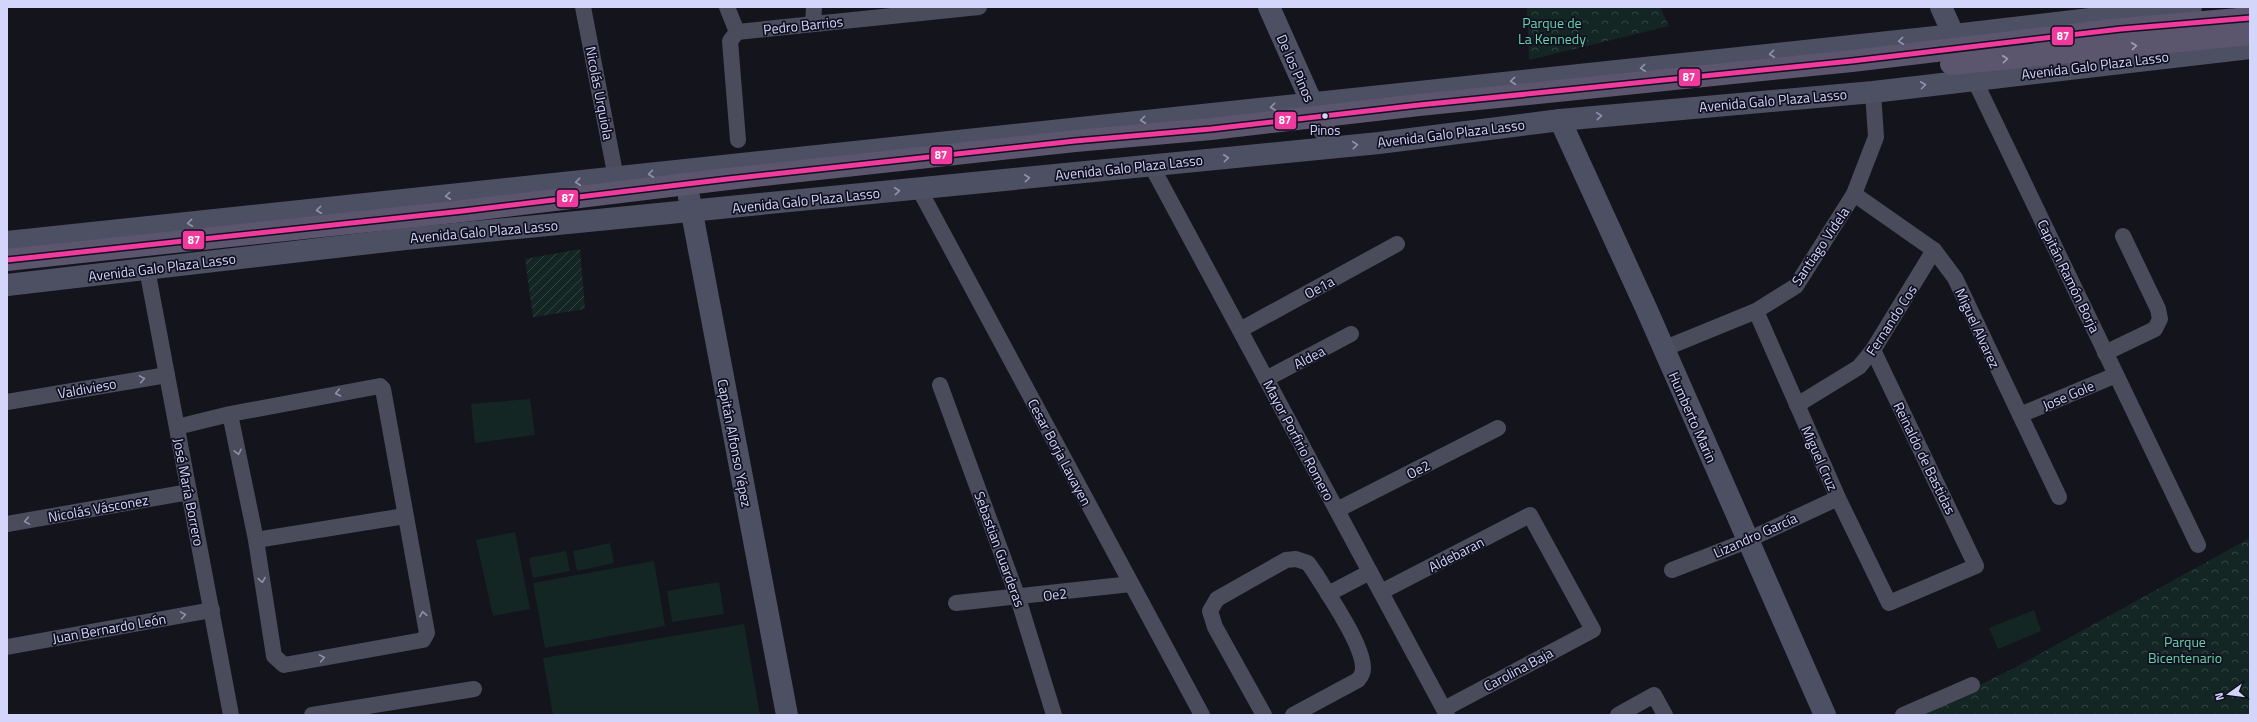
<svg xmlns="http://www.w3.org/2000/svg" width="2257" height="722" viewBox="0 0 2257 722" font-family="'Titillium Web',sans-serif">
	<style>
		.park { fill: url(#park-crowns) }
		.garden { fill: url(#garden-furrows) }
		.pitch { fill: #142624 }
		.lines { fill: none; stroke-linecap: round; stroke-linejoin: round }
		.street { stroke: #4a4b5b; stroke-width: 16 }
		.secondary { stroke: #4d5062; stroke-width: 22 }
		.primary { stroke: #5b556d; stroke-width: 22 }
		.bus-1-casing { stroke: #101020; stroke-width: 8 }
		.bus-1 { stroke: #f13a9d; stroke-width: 5 }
		.oneway { stroke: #9092ae }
		.oneway2 { stroke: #9e9bbb }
		.oneway3 { stroke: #8f90aa }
		.bus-dot { fill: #d4d5fa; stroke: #101020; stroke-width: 1.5 }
		.labels { text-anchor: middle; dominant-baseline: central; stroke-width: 3.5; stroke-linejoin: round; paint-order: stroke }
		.bus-label { font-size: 13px; fill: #d4d5fa; stroke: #101020 }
		.park-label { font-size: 14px; fill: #69d1a8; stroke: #101020 }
		.street-label { font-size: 14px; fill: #d4d5fa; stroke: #101020 }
		.line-badge { stroke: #101020; stroke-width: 1.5 }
		.badge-label { font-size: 11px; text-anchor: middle; font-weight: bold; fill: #fff }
	</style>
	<defs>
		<pattern id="park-crowns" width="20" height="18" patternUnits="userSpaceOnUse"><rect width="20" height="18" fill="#142624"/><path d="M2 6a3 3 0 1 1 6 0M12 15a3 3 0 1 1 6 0" fill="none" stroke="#354545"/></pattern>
		<pattern id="garden-furrows" width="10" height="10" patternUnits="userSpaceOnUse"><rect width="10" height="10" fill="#142624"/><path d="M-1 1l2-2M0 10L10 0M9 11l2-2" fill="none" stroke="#354545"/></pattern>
	</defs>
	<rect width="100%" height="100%" fill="#14141c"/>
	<g class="park">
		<polygon points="1527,7 1660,7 1669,26 1529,60"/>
		<polygon points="2250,538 2250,715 1919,715 2016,667"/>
	</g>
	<polygon class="garden" points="580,249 585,309 533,317 525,259"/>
	<g class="pitch">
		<polygon points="530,399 535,435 475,443 471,404"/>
		<polygon points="515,532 530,609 493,616 476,540"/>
		<polygon points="610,543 614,563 577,571 573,551"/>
		<polygon points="566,551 570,571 533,578 529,558"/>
		<polygon points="654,561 665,626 545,648 533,583"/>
		<polygon points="719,582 724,614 672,622 667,591"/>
		<polygon points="2034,610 2041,631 1998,649 1989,628"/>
		<polygon points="744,624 760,715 553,715 543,658"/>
	</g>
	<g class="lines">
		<g class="street">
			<polyline points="583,7 616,178"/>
			<polyline points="727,7 737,32"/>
			<polyline points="813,24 814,7"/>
			<polyline points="1974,79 2198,545"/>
			<polyline points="738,140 730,41 737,32 979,7"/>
			<polyline points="1151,165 1447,715"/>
			<polyline points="919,189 1202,715"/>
			<polyline points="1854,194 1934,250 1955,278 2059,497"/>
			<polyline points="147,269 231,715"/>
			<polyline points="1756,311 1838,498 1889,603 1976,566 1873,350"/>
			<polyline points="1240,330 1397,244"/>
			<polyline points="1663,349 1756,311 1796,286 1854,194 1876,137 1873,92"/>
			<polyline points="2105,353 2155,329 2160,319 2158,309 2123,236"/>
			<polyline points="1266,379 1351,334"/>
			<polyline points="940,385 1018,598 1054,715"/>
			<polyline points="7,402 167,375"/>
			<polyline points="1797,405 1859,367 1873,350 1934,250"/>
			<polyline points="2020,415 2116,375"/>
			<polyline points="177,427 230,414 380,386 383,389 427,633 423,640 284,665 274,656 256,540 230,414"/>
			<polyline points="1337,510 1498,428"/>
			<polyline points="7,524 189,492"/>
			<polyline points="256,540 405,516"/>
			<polyline points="1672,570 1739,544 1838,498"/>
			<polyline points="1381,592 1530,515 1593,630 1444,709"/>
			<polyline points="1328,594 1370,572"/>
			<polyline points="956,603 1131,584"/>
			<polyline points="7,647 212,610"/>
			<polyline points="312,715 474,689"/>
			<path d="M1264,715L1215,627L1210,611L1217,599L1286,560L1296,559L1308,563L1315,573C1328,594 1364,646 1363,669C1363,674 1361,676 1358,680L1293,715"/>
			<polyline points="1618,715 1654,695 1665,715"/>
			<polyline points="1903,715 1972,685"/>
		</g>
		<g class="secondary">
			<polyline points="1269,7 1324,130"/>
			<polyline points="1941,7 1959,47"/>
			<polyline points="1560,120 1646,308 1825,715"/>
			<polyline points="689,197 787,715"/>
			<polyline points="7,242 1954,35 2191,7"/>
			<polyline points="7,285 405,239 1379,143 1560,120 1873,92 2250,48"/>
		</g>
		<g class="primary">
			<polyline points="1951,64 2250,34"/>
			<polyline points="7,260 463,211 728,179 1075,141 1211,129 1419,105 1852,61 2121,29 2250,18"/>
		</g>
		<defs>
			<polyline id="bus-1" points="7,260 463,211 728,179 1075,141 1211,129 1419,105 1852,61 2121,29 2250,18"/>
		</defs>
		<use href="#bus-1" class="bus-1-casing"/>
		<use href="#bus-1" class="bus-1"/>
	</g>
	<defs><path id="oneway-chevron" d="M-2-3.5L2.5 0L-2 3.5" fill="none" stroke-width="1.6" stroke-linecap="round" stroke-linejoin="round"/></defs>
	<g class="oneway">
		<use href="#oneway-chevron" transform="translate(1901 41) rotate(174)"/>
		<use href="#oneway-chevron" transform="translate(1772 54) rotate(174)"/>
		<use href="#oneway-chevron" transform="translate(1643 68) rotate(174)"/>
		<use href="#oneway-chevron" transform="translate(1513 81) rotate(174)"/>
		<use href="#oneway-chevron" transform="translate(1923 85) rotate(-7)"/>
		<use href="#oneway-chevron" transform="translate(1273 107) rotate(174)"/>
		<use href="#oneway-chevron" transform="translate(1599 116) rotate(-5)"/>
		<use href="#oneway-chevron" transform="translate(1143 120) rotate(174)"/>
		<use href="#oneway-chevron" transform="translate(1355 145) rotate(-5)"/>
		<use href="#oneway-chevron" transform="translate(1226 158) rotate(-6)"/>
		<use href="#oneway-chevron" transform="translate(651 174) rotate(173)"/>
		<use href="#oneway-chevron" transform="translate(1027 178) rotate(-6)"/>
		<use href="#oneway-chevron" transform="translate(578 182) rotate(174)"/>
		<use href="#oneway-chevron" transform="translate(897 191) rotate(-6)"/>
		<use href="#oneway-chevron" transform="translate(448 196) rotate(174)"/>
		<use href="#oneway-chevron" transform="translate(319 210) rotate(174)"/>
		<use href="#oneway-chevron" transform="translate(190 223) rotate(174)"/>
	</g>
	<g class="oneway2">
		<use href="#oneway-chevron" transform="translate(2134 46) rotate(-6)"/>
		<use href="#oneway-chevron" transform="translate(2005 59) rotate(-6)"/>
	</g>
	<g class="oneway3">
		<use href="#oneway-chevron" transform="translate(142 379) rotate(-10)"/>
		<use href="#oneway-chevron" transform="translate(338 393) rotate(168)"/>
		<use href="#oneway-chevron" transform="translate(238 452) rotate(78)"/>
		<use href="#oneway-chevron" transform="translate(27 521) rotate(170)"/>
		<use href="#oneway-chevron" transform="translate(262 580) rotate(81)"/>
		<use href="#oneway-chevron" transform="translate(423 614) rotate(-101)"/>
		<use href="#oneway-chevron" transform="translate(183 615) rotate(-10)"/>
		<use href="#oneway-chevron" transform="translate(322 658) rotate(-10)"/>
	</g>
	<circle class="bus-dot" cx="1325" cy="116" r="3.5"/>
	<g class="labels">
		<g class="bus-label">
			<text x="1325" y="130">Pinos</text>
		</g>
		<g class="park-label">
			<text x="1552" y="22">Parque de<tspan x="1552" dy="16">La Kennedy</tspan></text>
			<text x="2185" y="641">Parque<tspan x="2185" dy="16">Bicentenario</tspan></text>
		</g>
		<g class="street-label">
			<text transform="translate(803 25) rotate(-6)">Pedro Barrios</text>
			<text transform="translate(2095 65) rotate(-7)">Avenida Galo Plaza Lasso</text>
			<text transform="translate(1296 68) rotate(66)">De los Pinos</text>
			<text transform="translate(600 93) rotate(79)">Nicolás Urquiola</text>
			<text transform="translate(1773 100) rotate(-5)">Avenida Galo Plaza Lasso</text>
			<text transform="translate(1451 133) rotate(-7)">Avenida Galo Plaza Lasso</text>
			<text transform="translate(1129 167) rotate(-6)">Avenida Galo Plaza Lasso</text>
			<text transform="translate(806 200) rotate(-6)">Avenida Galo Plaza Lasso</text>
			<text transform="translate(484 231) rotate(-5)">Avenida Galo Plaza Lasso</text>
			<text transform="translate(1820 246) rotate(-56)">Santiago Videla</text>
			<text transform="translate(162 267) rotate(-7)">Avenida Galo Plaza Lasso</text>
			<text transform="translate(2069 276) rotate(64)">Capitán Ramón Borja</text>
			<text transform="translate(1319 287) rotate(-28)">Oe1a</text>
			<text transform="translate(1891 320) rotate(-57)">Fernando Cos</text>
			<text transform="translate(1978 328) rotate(65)">Miguel Alvarez</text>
			<text transform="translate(1309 357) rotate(-28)">Aldea</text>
			<text transform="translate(87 388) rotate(-10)">Valdivieso</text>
			<text transform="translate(2068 395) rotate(-23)">Jose Gole</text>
			<text transform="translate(1693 417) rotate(66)">Humberto Marin</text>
			<text transform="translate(1299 440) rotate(62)">Mayor Porfirio Romero</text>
			<text transform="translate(735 443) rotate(79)">Capitán Alfonso Yépez</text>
			<text transform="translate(1060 452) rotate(62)">Cesar Borja Lavayen</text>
			<text transform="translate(1820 458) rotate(66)">Miguel Cruz</text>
			<text transform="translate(1925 458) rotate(64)">Reinaldo de Bastidas</text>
			<text transform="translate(1418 469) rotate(-27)">Oe2</text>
			<text transform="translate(189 492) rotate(79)">José María Borrero</text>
			<text transform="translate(98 508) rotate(-10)">Nicolás Vásconez</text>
			<text transform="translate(1755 535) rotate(-24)">Lizandro García</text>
			<text transform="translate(1000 549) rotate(70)">Sebastian Guarderas</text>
			<text transform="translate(1456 554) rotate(-27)">Aldebaran</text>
			<text transform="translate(1055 594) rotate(-7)">Oe2</text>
			<text transform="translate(109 628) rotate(-10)">Juan Bernardo León</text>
			<text transform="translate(1518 669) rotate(-28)">Carolina Baja</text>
		</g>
	</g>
	<g class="line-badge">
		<rect x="2051" y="26" width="23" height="20" rx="4" fill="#f13a9d"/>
		<rect x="1678" y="68" width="23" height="19" rx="4" fill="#f13a9d"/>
		<rect x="1274" y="111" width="23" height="19" rx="4" fill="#f13a9d"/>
		<rect x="930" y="146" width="23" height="19" rx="4" fill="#f13a9d"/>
		<rect x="556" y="189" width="23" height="19" rx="4" fill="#f13a9d"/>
		<rect x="182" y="230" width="23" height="20" rx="4" fill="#f13a9d"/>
	</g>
	<g class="badge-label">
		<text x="2063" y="40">87</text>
		<text x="1689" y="81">87</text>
		<text x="1285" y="124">87</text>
		<text x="941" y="159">87</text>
		<text x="568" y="202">87</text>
		<text x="194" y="244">87</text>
	</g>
	<rect width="2257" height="722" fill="none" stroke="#d4d5fa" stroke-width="16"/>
	<g transform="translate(2229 694) rotate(256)" stroke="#101020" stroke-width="3" paint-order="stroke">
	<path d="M0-3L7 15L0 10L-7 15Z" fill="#d4d5fa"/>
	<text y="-6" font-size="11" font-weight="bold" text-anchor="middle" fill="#d4d5fa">N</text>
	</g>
</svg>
